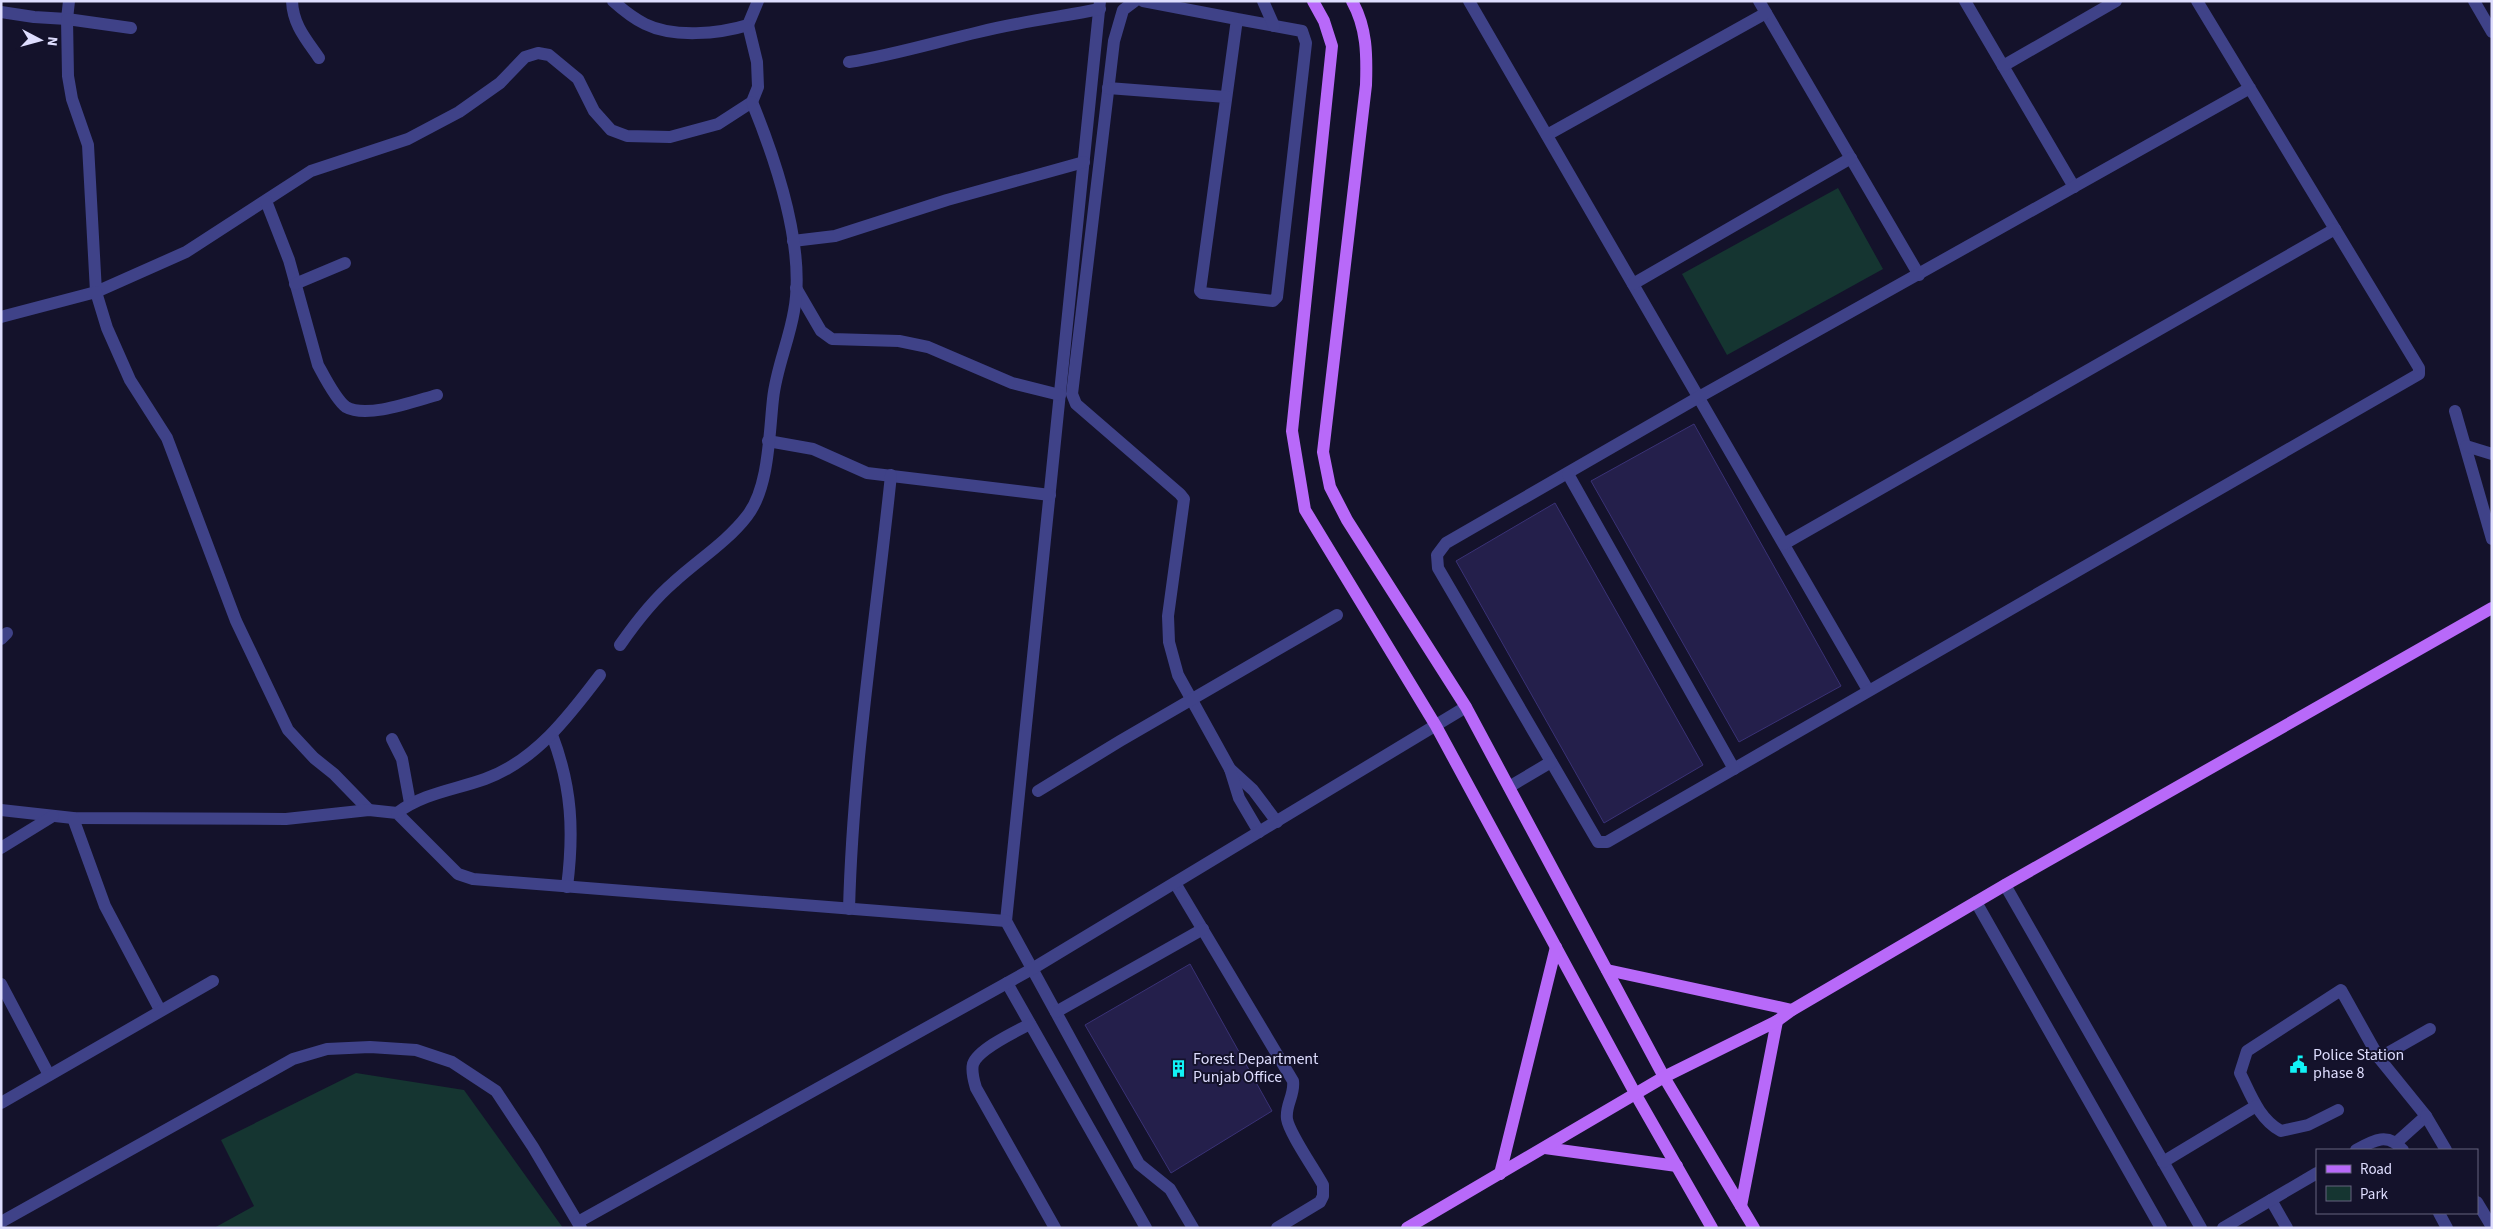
<svg xmlns="http://www.w3.org/2000/svg" width="2493" height="1229" viewBox="0 0 2493 1229" font-family="'Source Sans 3',sans-serif">
	<style>
		.green { fill: #153531 }
		.building { fill: #241f4b; stroke: #3a3276 }
		.lines { fill: none; stroke-linecap: round; stroke-linejoin: round }
		.minor { stroke: #3f4288; stroke-width: 12 }
		.major { stroke: #b869f9; stroke-width: 12 }
		.labels { text-anchor: middle; dominant-baseline: central; stroke-width: 4; stroke-linejoin: round; paint-order: stroke }
		.poi-label { font-size: 16px; fill: #deddfe; stroke: #14122b; text-anchor: start }
	</style>
	<rect width="100%" height="100%" fill="#14122b"/>
	<g class="green">
		<polygon points="1838,188 1883,269 1727,355 1682,274"/>
		<polygon points="356,1073 464,1090 563,1228 214,1228 254,1206 221,1140"/>
	</g>
	<g class="building">
		<polygon points="1694,424 1841,686 1739,742 1591,481"/>
		<polygon points="1555,503 1703,765 1604,823 1456,561"/>
		<polygon points="1190,964 1272,1111 1171,1173 1085,1025"/>
	</g>
	<g class="lines">
		<g class="minor">
			<path d="M292,1C293,25 306,39 319,58"/>
			<polyline points="1100,1 1006,921 1139,1164 1170,1189 1193,1228"/>
			<polyline points="1135,1 1123,10 1114,41 1072,394 1076,404 1180,494 1184,499 1168,616 1169,642 1178,675 1230,769 1253,790 1277,822"/>
			<polyline points="1143,1 1237,19 1200,291 1202,293 1273,301 1277,297 1306,43 1302,31 1237,19"/>
			<polyline points="1263,1 1274,26"/>
			<polyline points="1469,1 1868,690"/>
			<polyline points="1759,1 1919,275"/>
			<polyline points="1965,1 2074,187"/>
			<polyline points="2197,1 2419,368 2419,374 1607,842 1598,842 1438,568 1437,555 1446,543 1699,397 2250,88"/>
			<polyline points="2474,1 2492,32"/>
			<polyline points="1,12 34,17 67,19 69,1"/>
			<polyline points="748,25 758,1"/>
			<path d="M131,28L67,19L68,76L72,99L88,145L96,292L186,252L311,171L408,139L459,112L500,83L525,57L538,53L549,55L578,79L594,111L611,130L627,136L670,137L718,124L752,102L758,87L757,62L748,25C719,34 673,38 645,24C633,18 623,10 613,1"/>
			<path d="M849,62C894,55 936,42 979,32C1019,22 1059,17 1100,9"/>
			<polyline points="2003,66 2116,1"/>
			<polyline points="1108,88 1226,97"/>
			<polyline points="1547,135 1766,13"/>
			<path d="M266,201L289,260L318,365C324,376 336,400 346,407C367,419 415,401 437,395"/>
			<polyline points="793,241 835,236 947,200 1084,162"/>
			<polyline points="295,284 345,263"/>
			<polyline points="1633,284 1851,158"/>
			<polyline points="796,288 821,331 832,339 899,341 928,347 1012,383 1060,395"/>
			<polyline points="1,317 96,292 107,328 130,380 167,438 236,621 288,730 314,758 334,774 369,810"/>
			<polyline points="2455,411 2492,539"/>
			<polyline points="768,441 813,449 867,473 1050,495"/>
			<polyline points="2466,446 2492,454"/>
			<polyline points="1568,474 1734,769"/>
			<polyline points="1784,544 2335,229"/>
			<polyline points="1,639 7,633"/>
			<path d="M620,645C636,622 653,600 674,582C698,560 727,542 747,516C769,488 769,435 773,399C776,369 789,341 794,311C806,248 776,161 752,102"/>
			<path d="M552,735C572,787 574,832 567,887"/>
			<polyline points="392,739 402,759 410,803"/>
			<polyline points="1230,769 1239,798 1259,832"/>
			<polyline points="1509,787 1551,762"/>
			<polyline points="1038,791 1120,741 1337,615"/>
			<polyline points="1,810 73,818 286,819 369,810 397,813 458,874 473,879 1006,921"/>
			<path d="M397,813C424,793 454,790 485,779C535,761 569,716 600,675"/>
			<polyline points="73,818 105,906 160,1010"/>
			<polyline points="1,848 53,816"/>
			<path d="M1175,883L1293,1081C1295,1095 1285,1105 1287,1119C1289,1133 1315,1170 1323,1185V1196L1320,1202L1277,1228"/>
			<polyline points="2005,885 2201,1228"/>
			<polyline points="1976,902 2161,1228"/>
			<path d="M849,909C853,763 876,620 891,475"/>
			<polyline points="1007,983 1146,1228"/>
			<polyline points="1,984 49,1075"/>
			<polyline points="1056,1012 1203,929"/>
			<path d="M1030,1024C1015,1032 978,1049 973,1064C971,1072 974,1081 976,1088L1055,1228"/>
			<polyline points="2379,1058 2430,1029"/>
			<polyline points="1,1103 213,981"/>
			<path d="M2338,1110L2308,1125L2281,1131C2259,1119 2251,1095 2240,1073L2247,1051L2341,990L2379,1058L2426,1116L2397,1142"/>
			<polyline points="2426,1116 2446,1150"/>
			<path d="M2356,1150C2374,1140 2388,1132 2403,1150"/>
			<polyline points="2163,1162 2256,1106"/>
			<polyline points="2271,1200 2287,1228"/>
			<polyline points="2477,1202 2492,1227"/>
			<polyline points="2439,1213 2447,1228"/>
			<polyline points="1,1222 293,1059 327,1049 370,1047 416,1050 452,1062 496,1091 533,1147 581,1228"/>
			<polyline points="578,1222 1032,969 1466,707"/>
			<polyline points="2223,1228 2317,1173"/>
		</g>
		<g class="major">
			<polyline points="1313,1 1324,21 1332,46 1292,431 1305,510 1436,726 1636,1095 1712,1228"/>
			<path d="M1352,1C1367,28 1367,55 1366,85L1323,452L1330,487L1347,520L1466,707L1664,1077L1754,1228"/>
			<polyline points="1607,970 1792,1010"/>
			<polyline points="1545,1148 1677,1166"/>
			<polyline points="1500,1174 1556,947"/>
			<polyline points="1741,1206 1777,1021"/>
			<polyline points="1407,1228 1664,1077 1777,1021 1792,1010 2005,885 2492,608"/>
		</g>
	</g>
	<defs>
		<symbol id="civic-bare" viewBox="-9 -9 18 18"><path d="M-.6-6.5H3V-4.5H.6V-3L4-1V1h2V6H-6V1h2V-1L-.6-3ZM-1.2 2.5V6h2.4V2.5Z" fill="#11f2f6" stroke="#14122b" stroke-width="2.5" paint-order="stroke"/></symbol>
		<symbol id="building-bare" viewBox="-9 -9 18 18"><path d="M-4-6H4V6H1V3H-1V6H-4ZM-2.5-4.3h1.7v1.8h-1.7ZM.8-4.3h1.7v1.8H.8ZM-2.5-1h1.7V.8h-1.7ZM.8-1h1.7V.8H.8Z" fill="#11f2f6" stroke="#14122b" stroke-width="2.5" paint-order="stroke"/></symbol>
	</defs>
	<g fill-rule="evenodd">
		<use href="#civic-bare" x="2286" y="1052" width="25" height="25"/>
		<use href="#building-bare" x="1166" y="1056" width="25" height="25"/>
	</g>
	<g class="labels">
		<g class="poi-label">
			<text x="2313" y="1055">Police Station<tspan x="2313" dy="18">phase 8</tspan></text>
			<text x="1193" y="1059">Forest Department<tspan x="1193" dy="18">Punjab Office</tspan></text>
		</g>
	</g>
	<rect width="2493" height="1229" fill="none" stroke="#deddfe" stroke-width="5"/>
	<rect x="2316" y="1149" width="162" height="65" fill="#14122b" stroke="#65637f"/>
	<rect x="2326" y="1165" width="25" height="8" fill="#b869f9" stroke="#65637f"/>
	<text x="2360" y="1174" font-size="15" fill="#deddfe">Road</text>
	<rect x="2326" y="1186" width="25" height="15" fill="#153531" stroke="#65637f"/>
	<text x="2360" y="1199" font-size="15" fill="#deddfe">Park</text>
	<g transform="translate(40 40) rotate(96)" stroke="#14122b" stroke-width="4" paint-order="stroke">
	<path d="M0-4L9 19L0 12L-9 19Z" fill="#deddfe"/>
	<text y="-8" font-size="14" font-weight="bold" text-anchor="middle" fill="#deddfe">N</text>
	</g>
</svg>
